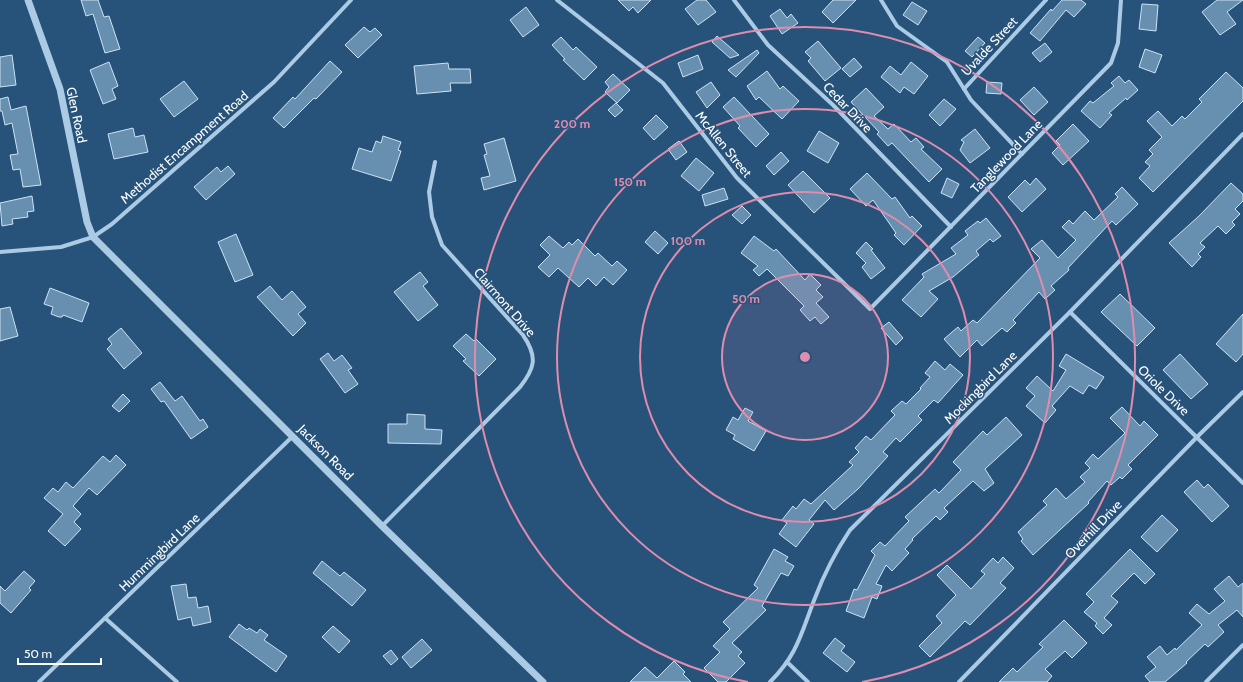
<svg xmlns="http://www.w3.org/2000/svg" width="1243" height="682" viewBox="0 0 1243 682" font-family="Cabin,sans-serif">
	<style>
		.building { fill: #678fb0; stroke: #cde2f3 }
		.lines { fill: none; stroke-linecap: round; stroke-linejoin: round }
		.minor { stroke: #abcae4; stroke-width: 4 }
		.tertiary { stroke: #abcae4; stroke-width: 7 }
		.ring { fill: none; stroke: #e08cad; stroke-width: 2 }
		.labels { text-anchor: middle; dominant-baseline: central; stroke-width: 3; stroke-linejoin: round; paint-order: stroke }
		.street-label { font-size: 13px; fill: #fff; stroke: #27537b }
		.centre { fill: #e08cad; stroke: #27537b; stroke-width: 2 }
		.ring-label { font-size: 12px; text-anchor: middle; font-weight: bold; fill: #e08cad; stroke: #27537b; stroke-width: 3; stroke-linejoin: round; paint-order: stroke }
	</style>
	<rect width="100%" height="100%" fill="#27537b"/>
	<g class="building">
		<polygon points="81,0 98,0 104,17 109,16 120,49 105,53 93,14 86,16"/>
		<polygon points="618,0 651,0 638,13 633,7 629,11"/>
		<polygon points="697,0 706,0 716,12 698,25 685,9"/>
		<polygon points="833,0 856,0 833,23 822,12"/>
		<polygon points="1062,0 1081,0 1086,4 1074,17 1066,10 1040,41 1030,33 1051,9 1052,11"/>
		<polygon points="1217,0 1243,0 1227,12 1236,24 1220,35 1202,12"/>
		<polygon points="912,2 927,11 918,25 903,15"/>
		<polygon points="1142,4 1158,5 1156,31 1139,29"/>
		<polygon points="526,7 539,25 523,37 510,20"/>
		<polygon points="780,9 787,18 791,14 798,23 782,34 770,16"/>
		<polygon points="364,27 370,32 375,28 382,35 358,58 345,45"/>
		<polygon points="717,36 739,55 730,58 712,42"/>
		<polygon points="561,37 573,50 576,47 597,67 584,80 563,60 565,59 552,45"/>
		<polygon points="978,37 985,43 972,57 965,51"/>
		<polygon points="818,41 841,68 825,81 808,61 811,58 805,52"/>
		<polygon points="1045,43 1052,52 1040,62 1032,53"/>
		<polygon points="1145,49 1162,55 1155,73 1139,67"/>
		<polygon points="757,50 759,53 736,77 728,70"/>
		<polygon points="12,55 16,85 0,87 0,57"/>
		<polygon points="698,55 703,69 683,77 678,63"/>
		<polygon points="854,58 862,67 850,77 842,69"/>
		<polygon points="330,61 342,72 316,99 314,98 284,128 273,118 293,97 295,99"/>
		<polygon points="109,62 118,86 112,89 116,99 103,104 90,70"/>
		<polygon points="911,62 928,76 914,94 904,87 900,93 881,77 890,66 901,75"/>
		<polygon points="448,63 449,69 470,69 471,83 450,83 451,91 417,94 414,66"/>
		<polygon points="767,71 780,89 783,86 799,101 782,119 759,97 756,100 747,86"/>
		<polygon points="1226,72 1243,88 1243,101 1153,192 1139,178 1150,166 1145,162 1153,154 1149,150 1162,137 1147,121 1158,111 1172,126 1182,116 1185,119 1202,102 1199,99"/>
		<polygon points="613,74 630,90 617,103 605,92 609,87 605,82"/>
		<polygon points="1119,76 1125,83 1129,80 1138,90 1127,100 1126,98 1109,113 1112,115 1100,128 1081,111 1090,101 1093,103 1114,86 1111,83"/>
		<polygon points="184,81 198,99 174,117 160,99"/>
		<polygon points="711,82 720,95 707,108 696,92"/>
		<polygon points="987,82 1002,83 1001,94 986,93"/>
		<polygon points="1034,87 1048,102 1034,115 1020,100"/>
		<polygon points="866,88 884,107 874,116 888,129 894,124 911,142 916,138 924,147 921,149 942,169 929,182 892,143 888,146 877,134 879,132 851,102"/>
		<polygon points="8,97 11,110 26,106 41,185 23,187 20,169 13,170 10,155 18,154 12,123 5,125 2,111 0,111 0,99"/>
		<polygon points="734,97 769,134 756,147 738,128 740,126 723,107"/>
		<polygon points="944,99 956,109 940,126 929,115"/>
		<polygon points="616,103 623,110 615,117 608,110"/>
		<polygon points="656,115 668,127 654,140 643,128"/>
		<polygon points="1073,124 1089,141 1063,165 1052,153 1060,145 1056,141"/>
		<polygon points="133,128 135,137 144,135 148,152 114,159 108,134"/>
		<polygon points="975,129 990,148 970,163 960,150 964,142 961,140"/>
		<polygon points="819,131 839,143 828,163 807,151"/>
		<polygon points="383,136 401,142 398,150 401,151 391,181 352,169 359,148 372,152 376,141 381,143"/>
		<polygon points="504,138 516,181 484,190 481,178 490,176 484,155 487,154 484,144"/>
		<polygon points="679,141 687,152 676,160 668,149"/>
		<polygon points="781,152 789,161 774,175 766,166"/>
		<polygon points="696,158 714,173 699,191 681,176"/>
		<polygon points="228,166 235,174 206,200 194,187 217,167 221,172"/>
		<polygon points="803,171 830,198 814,213 788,185"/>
		<polygon points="867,173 892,199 895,197 910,218 912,216 922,226 904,245 894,235 896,233 873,200 866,206 850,189"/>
		<polygon points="947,178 959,184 952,198 941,193"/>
		<polygon points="1036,178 1046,189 1022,212 1008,197 1025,180 1030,185"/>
		<polygon points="1231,183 1243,194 1243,201 1235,209 1240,214 1232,222 1235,225 1226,234 1218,226 1200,243 1205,247 1198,254 1201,257 1192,267 1169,243 1199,216"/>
		<polygon points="1122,187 1138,204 1116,225 1112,221 1068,268 1069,270 1051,286 1055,290 1045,299 1039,292 1013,320 1016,323 1007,332 1002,328 982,346 977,340 960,357 944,339 958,327 961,331 973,320 977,323 1040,258 1031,249 1042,240 1058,258 1076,240 1062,227 1069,220 1073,224 1085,211 1094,220 1118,197 1115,194"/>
		<polygon points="724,188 728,199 705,206 702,195"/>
		<polygon points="32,196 34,211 27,212 28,217 12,219 13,224 2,226 0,203"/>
		<polygon points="742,206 751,215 742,224 732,215"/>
		<polygon points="986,218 1001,236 993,242 990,239 976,251 979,255 953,277 929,291 938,299 921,317 902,300 924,277 922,274 956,254 951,248 968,235 965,231 978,221 980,223"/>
		<polygon points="655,231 668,243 658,254 645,242"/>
		<polygon points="236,234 253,275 235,282 218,242"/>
		<polygon points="549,236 563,248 569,242 572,245 578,239 595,256 598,253 612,266 617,261 627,270 613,285 604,277 596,286 588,278 579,287 558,268 549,277 538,267 550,255 540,245"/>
		<polygon points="754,236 774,251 776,249 805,280 810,274 821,285 816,290 823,297 816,303 829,317 821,324 815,317 810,321 800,310 804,306 767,269 759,276 753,270 758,266 741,253"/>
		<polygon points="866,242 873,249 871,250 885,268 871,279 862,267 866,263 856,253"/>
		<polygon points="420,272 428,282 423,286 438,305 418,321 394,292"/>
		<polygon points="270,286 282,300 292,291 306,307 298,314 306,323 293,336 257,297"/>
		<polygon points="50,288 89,303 82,322 63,315 62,317 59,317 51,314 53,307 44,304"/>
		<polygon points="1120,294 1155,328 1137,346 1101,312"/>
		<polygon points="10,307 18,336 0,341 0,309"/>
		<polygon points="1243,314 1243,354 1236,362 1216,344"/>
		<polygon points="889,322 903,338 896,345 881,328"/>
		<polygon points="121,328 142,353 124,369 107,349 112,344 108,339"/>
		<polygon points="466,334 474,341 476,339 496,359 479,376 463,361 466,359 453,346"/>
		<polygon points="328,353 334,361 342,355 352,368 348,370 358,384 345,393 320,359"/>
		<polygon points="1066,354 1104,377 1096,389 1089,385 1083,394 1070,386 1052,406 1056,410 1045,423 1026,406 1035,396 1026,388 1037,376 1053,391 1066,370 1059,366"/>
		<polygon points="1180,354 1208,384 1191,399 1163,370"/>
		<polygon points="935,361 945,370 950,364 963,375 938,403 934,400 918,416 922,420 900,442 896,438 883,452 888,456 858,489 834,510 825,500 809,520 814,524 796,547 779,534 787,523 782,520 793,506 796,509 804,499 811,504 853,465 849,462 859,452 855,448 866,436 871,440 895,415 891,411 902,401 906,404 921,389 920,388 930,377 925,373"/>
		<polygon points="160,382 175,401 182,396 200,421 203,419 208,427 191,439 164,401 161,402 151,389"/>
		<polygon points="123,394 130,401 119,412 112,406"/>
		<polygon points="1122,407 1140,426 1144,421 1158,435 1128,465 1132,469 1122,479 1120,477 1111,485 1107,481 1088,502 1089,503 1033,555 1021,541 1023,539 1018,532 1047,505 1043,501 1056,488 1066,499 1085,482 1080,477 1090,468 1085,463 1093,454 1098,459 1125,433 1110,418"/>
		<polygon points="745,408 753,412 748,421 766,431 754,451 733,439 735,435 726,430 733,417 738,420"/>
		<polygon points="407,414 425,415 425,429 442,430 441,444 388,443 388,424 407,424"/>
		<polygon points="1006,417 1022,435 985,469 994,483 984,491 973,481 944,508 948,512 940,520 936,516 912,539 913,540 905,549 909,553 892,571 886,565 876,584 882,586 877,599 872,597 864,618 846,611 854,589 857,590 875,555 871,551 880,542 885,546 909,521 905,517 935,489 939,493 961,470 953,462 983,431 987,435"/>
		<polygon points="116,455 126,465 97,495 89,488 73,506 81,514 74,522 81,529 65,546 48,531 63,514 44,498 53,488 58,492 66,482 73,488 103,456 110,462"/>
		<polygon points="1197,480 1204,488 1208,484 1229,506 1212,522 1184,492"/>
		<polygon points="1162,515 1178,530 1157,552 1141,537"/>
		<polygon points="774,549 788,557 785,561 794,566 788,576 781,573 762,606 766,610 732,643 742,652 738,656 745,663 726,682 718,682 704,668 720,652 713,646 730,629 723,622 758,588 754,585"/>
		<polygon points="1130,549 1155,574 1145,584 1134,573 1111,596 1118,602 1104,618 1112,625 1103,634 1095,626 1097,623 1084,612 1094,602 1086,594"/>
		<polygon points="1003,557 1014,568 1000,583 1006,588 970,625 965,621 930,657 919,646 942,623 936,616 956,595 937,575 947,565 971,589 985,574 981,571 993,558 998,563"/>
		<polygon points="322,561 340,576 344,572 366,590 352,606 313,573"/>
		<polygon points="24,571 35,581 29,588 31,590 11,613 0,603 0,586 5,591"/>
		<polygon points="1229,576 1238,587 1243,583 1243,617 1237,610 1218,625 1224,632 1208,647 1205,644 1186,662 1187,663 1165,682 1150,682 1145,676 1156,667 1147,657 1160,646 1167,655 1175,648 1176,650 1202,625 1189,613 1197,604 1209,614 1225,601 1214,589"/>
		<polygon points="186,584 188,598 196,597 198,608 208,606 211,622 193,626 191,617 178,620 171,586"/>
		<polygon points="1064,620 1087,643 1072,658 1065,651 1045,669 1052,676 1047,682 999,682 1013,668 1017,672 1043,647 1039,644"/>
		<polygon points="239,624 247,630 249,628 257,633 260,629 268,635 264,640 287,656 276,672 229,637"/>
		<polygon points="333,626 350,641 339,653 322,637"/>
		<polygon points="835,638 845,646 841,651 855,662 847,672 823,653"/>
		<polygon points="422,639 432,650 411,668 402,657"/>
		<polygon points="391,650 398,659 391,665 383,656"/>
		<polygon points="674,661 685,672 683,674 691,682 630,682 645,667 657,678"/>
	</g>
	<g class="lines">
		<g class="minor">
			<polyline points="557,0 663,83 737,178 870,309 1111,63 1118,43 1121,0"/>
			<polyline points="734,0 768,45 833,105 951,227"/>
			<polyline points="881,0 897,26 947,62 971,100 1022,154"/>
			<polyline points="964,89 1046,0"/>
			<polyline points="0,252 61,247 93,237 112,224 274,82 351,0"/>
			<polyline points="1070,312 1243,483"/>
			<path d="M382,526L520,387C535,368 538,357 523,335L442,245L432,217L429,192L435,162"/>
			<polyline points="105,618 177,682"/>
			<polyline points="787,662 808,682"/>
			<polyline points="39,682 293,436"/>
			<path d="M770,682C798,654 801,633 815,598C824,574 836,551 850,530L1070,312L1243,134"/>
			<polyline points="959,682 1197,437 1243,392"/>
			<polyline points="1206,682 1243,645"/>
		</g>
		<polyline class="tertiary" points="28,0 60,89 87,222 93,237 382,526 543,682"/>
	</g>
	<circle cx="805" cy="357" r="83" fill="#e08cad" fill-opacity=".12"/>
	<g class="ring">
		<circle cx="805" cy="357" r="83"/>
		<circle cx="805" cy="357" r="165"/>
		<circle cx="805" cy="357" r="248"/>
		<path d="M748 682A330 330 0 1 1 862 682"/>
	</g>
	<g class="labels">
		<g class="street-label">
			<text transform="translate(989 46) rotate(-47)">Uvalde Street</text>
			<text transform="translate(848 107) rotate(46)">Cedar Drive</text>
			<text transform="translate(77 115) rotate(78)">Glen Road</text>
			<text transform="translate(724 144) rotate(51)">McAllen Street</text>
			<text transform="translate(184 147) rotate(-41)">Methodist Encampment Road</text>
			<text transform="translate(1006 156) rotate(-46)">Tanglewood Lane</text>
			<text transform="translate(505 302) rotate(49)">Clairmont Drive</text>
			<text transform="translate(980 387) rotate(-45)">Mockingbird Lane</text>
			<text transform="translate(1164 390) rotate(44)">Oriole Drive</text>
			<text transform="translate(326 452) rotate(45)">Jackson Road</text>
			<text transform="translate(1093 529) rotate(-46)">Overhill Drive</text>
			<text transform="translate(159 552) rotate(-44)">Hummingbird Lane</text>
		</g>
	</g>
	<circle cx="805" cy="357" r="6" class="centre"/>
	<g class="ring-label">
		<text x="572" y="128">200 m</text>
		<text x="630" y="186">150 m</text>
		<text x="688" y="245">100 m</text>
		<text x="746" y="303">50 m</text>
	</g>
	<path d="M18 658v6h83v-6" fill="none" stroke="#ffffff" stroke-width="2"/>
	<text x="24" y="658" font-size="12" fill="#ffffff" stroke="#27537b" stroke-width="3" paint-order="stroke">50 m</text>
</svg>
